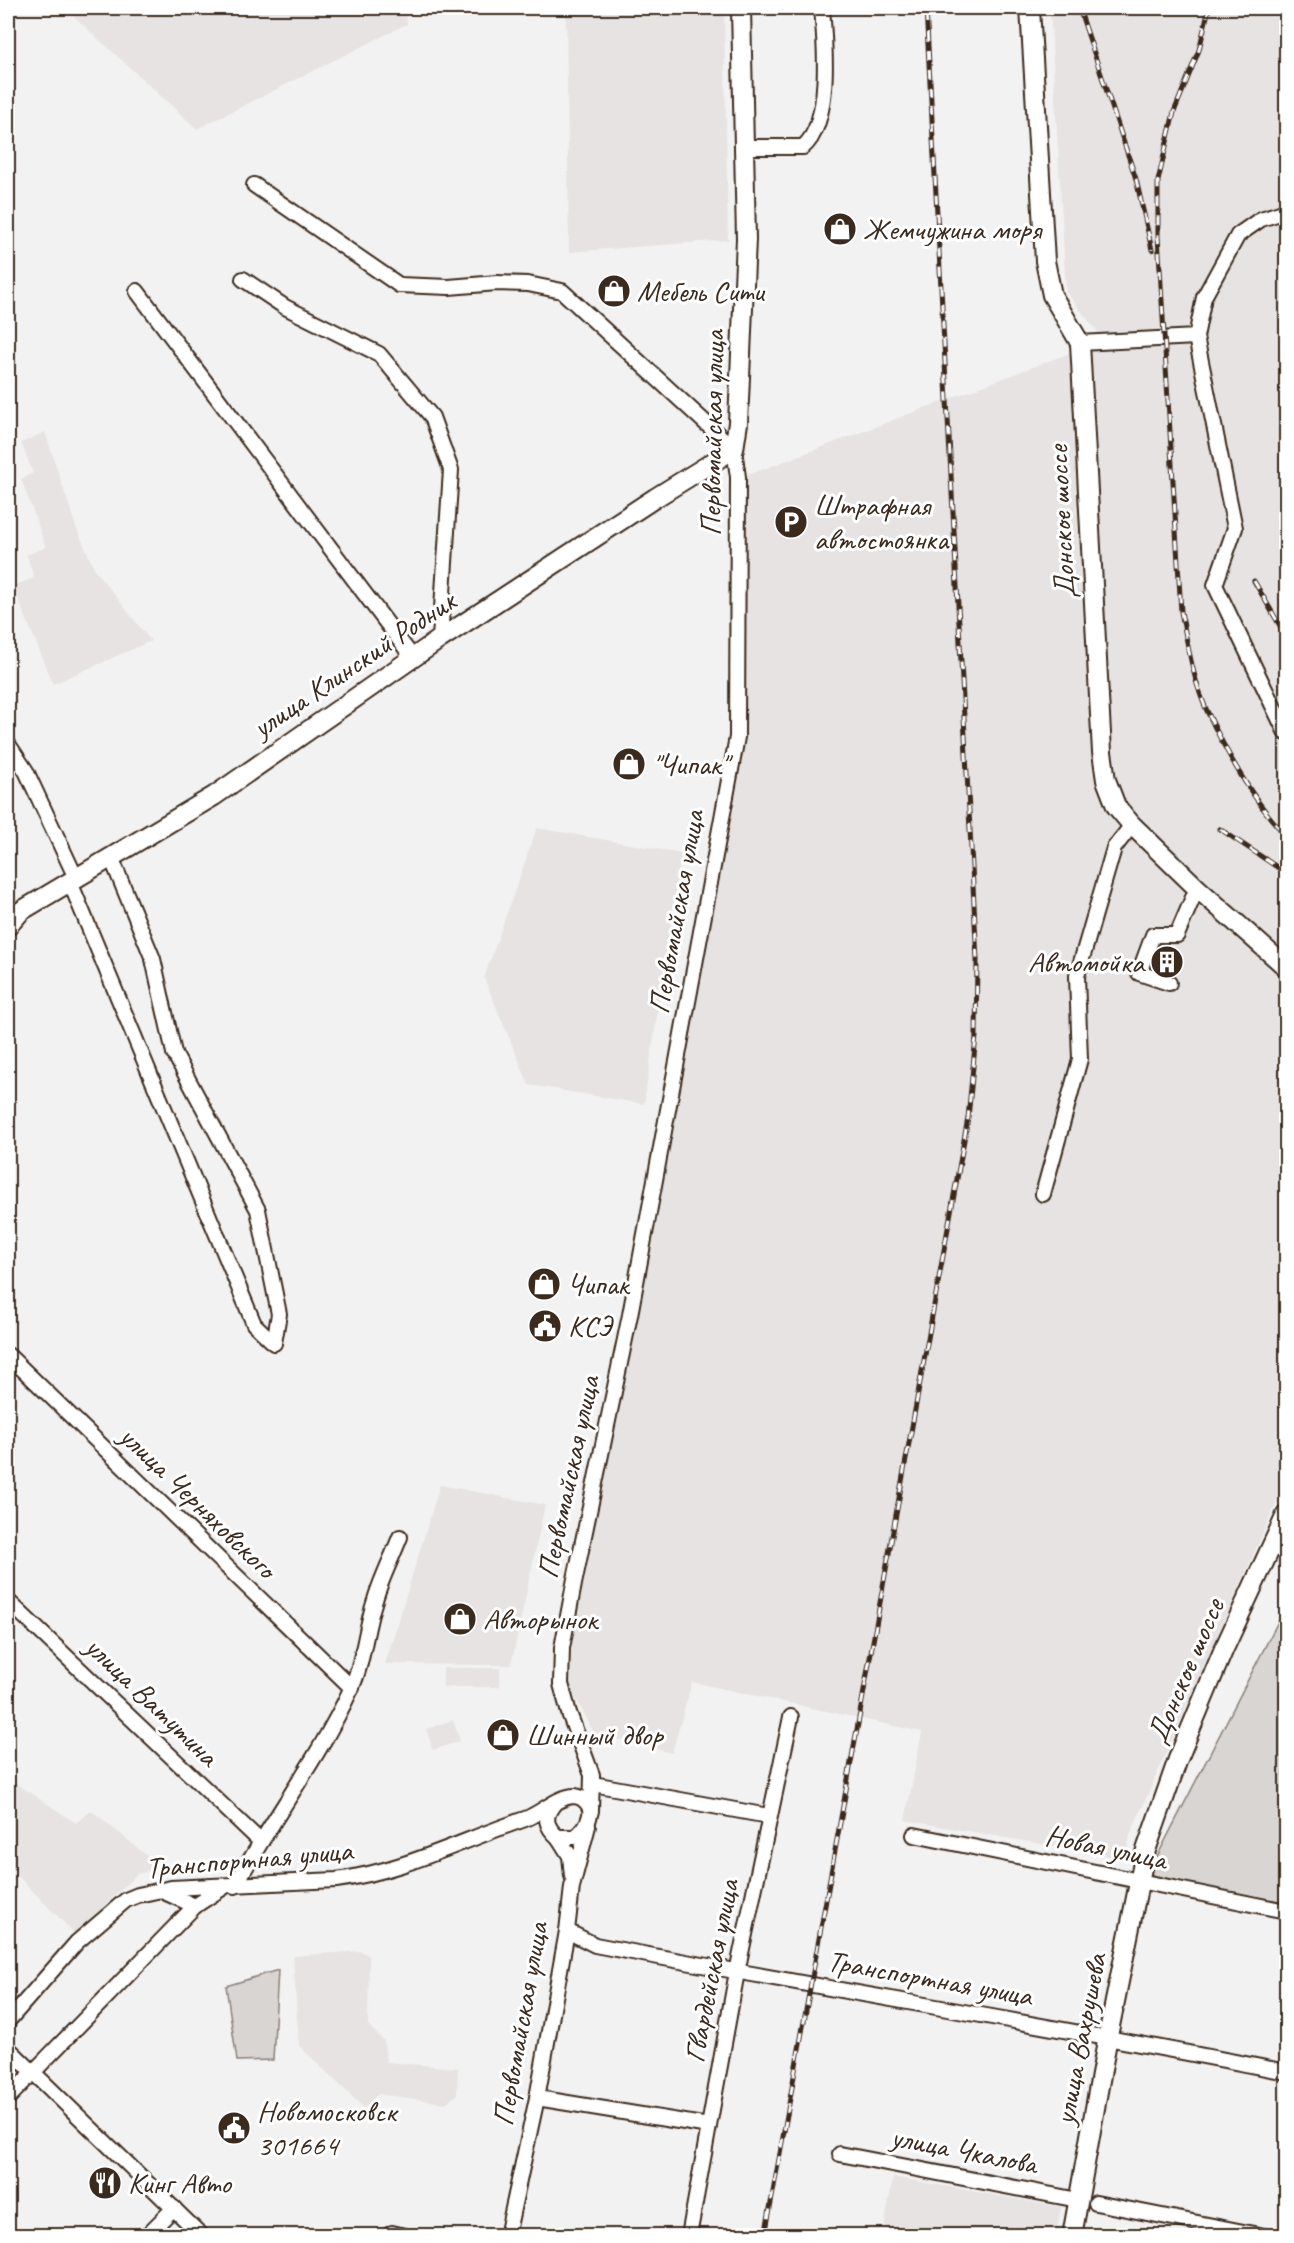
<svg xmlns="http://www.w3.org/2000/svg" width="1294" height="2243" viewBox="0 0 1294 2243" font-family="Caveat,sans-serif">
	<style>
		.built { fill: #e6e3e2 }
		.green { fill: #d8d5d2; stroke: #8a8078; stroke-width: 1.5 }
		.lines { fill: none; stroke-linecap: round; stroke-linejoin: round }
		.minor-casing { stroke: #3b2a1e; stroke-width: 18 }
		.major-casing { stroke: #3b2a1e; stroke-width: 22 }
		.minor { stroke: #fff; stroke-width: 14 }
		.major { stroke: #fff; stroke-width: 18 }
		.rail-casing { stroke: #3b2a1e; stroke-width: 5 }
		.rail { stroke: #fff; stroke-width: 3; stroke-dasharray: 9; stroke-linecap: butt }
		.labels { text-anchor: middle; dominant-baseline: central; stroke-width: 6; stroke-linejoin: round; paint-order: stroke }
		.poi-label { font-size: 30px; fill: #3b2a1e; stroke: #fff; text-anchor: start }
		.street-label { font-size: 30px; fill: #3b2a1e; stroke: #fff }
	</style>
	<rect width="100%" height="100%" fill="#f3f2f2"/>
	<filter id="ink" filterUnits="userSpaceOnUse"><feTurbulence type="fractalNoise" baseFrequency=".0167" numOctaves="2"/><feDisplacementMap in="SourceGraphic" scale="12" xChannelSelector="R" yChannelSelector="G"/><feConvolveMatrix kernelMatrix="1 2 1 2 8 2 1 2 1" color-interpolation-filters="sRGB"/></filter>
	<g filter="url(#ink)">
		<g class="built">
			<polygon points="70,8 405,8 407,24 197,129 70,13"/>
			<polygon points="566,8 724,8 728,240 569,252"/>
			<polygon points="1050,8 1286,8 1286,1481 1130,1835 1126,1859 905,1820 922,1732 692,1682 672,1753 594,1733 569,1685 573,1637 743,743 743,477 1104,340 1066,292"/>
			<polygon points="45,432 76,527 95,570 151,641 53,684 13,586 34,578 27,555 46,547 21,479 33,473 21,443"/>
			<polygon points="537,828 681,853 644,1104 529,1085 484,978"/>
			<polygon points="440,1485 545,1505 511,1665 385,1664"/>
			<rect x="443" y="1668" width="57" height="19"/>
			<polygon points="453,1720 460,1741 433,1750 426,1729"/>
			<polygon points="8,1778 76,1823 91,1810 162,1868 137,1874 75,1934 8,1866"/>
			<polygon points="361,1951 369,1956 368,2025 384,2041 386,2062 458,2068 457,2095 445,2103 378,2094 364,2108 299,2046 293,1956"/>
			<polygon points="893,2177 1061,2207 1056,2235 883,2235"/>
		</g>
		<g class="green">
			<polygon points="1286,1606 1286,1907 1148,1874"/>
			<polygon points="278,1970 273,2060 237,2061 226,1986"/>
		</g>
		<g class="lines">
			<defs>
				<g id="minor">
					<path d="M744,147H803C832,123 825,43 822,8"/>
					<polyline points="254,185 399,285 449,287 497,283 528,284 562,291 734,449 738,477 737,737 630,1315 574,1584 562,1648 561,1684 569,1713 592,1775 591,1811"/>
					<polyline points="243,279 285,307 379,354 432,417 451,470 440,639"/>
					<polyline points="137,291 413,658"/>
					<polyline points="1196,337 1235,528 1215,585 1286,733"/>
					<polyline points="1080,343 1196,337 1204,297 1238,235 1261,219 1286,211"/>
					<polyline points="8,744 26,771 76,878"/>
					<polyline points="111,857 153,959 174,1053 258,1210 279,1314 274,1343"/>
					<polyline points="70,882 254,1324 274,1343"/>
					<polyline points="1169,983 1139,973 1153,935 1177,935 1197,888"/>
					<polyline points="1043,1194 1080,1059 1077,976 1114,848 1132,825"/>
					<polyline points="8,1355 352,1688"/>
					<polyline points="8,1601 260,1841"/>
					<polyline points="593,1784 768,1816"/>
					<polyline points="914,1835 1286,1911"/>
					<polyline points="558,1837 570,1856 572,1876"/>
					<path d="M235,1886C272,1819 319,1758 351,1689C364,1661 365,1630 375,1600C381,1579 392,1558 400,1537"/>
					<polyline points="162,1891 195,1906"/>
					<path d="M567,1931L595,1945C825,1989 1056,2026 1286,2072"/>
					<path d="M8,2021L77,1942L126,1900L138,1895L171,1888L336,1880C401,1872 463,1840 525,1819C540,1814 558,1796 575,1796C584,1797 592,1806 590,1815C588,1825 583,1831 575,1837H558C546,1827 543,1817 554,1804"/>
					<polyline points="8,2048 202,2236"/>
					<polyline points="8,2098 195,1906 224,1887"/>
					<polyline points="537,2098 709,2126"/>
					<polyline points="840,2154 1078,2200"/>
					<polyline points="1096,2203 1264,2236"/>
					<polyline points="146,2236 174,2208"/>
					<polyline points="388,2236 392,2233 405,2236"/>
					<polyline points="507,2236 537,2098 567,1931 572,1887 588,1826"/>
					<polyline points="689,2236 737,1972 791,1717"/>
				</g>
				<g id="major">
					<polyline points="1030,8 1045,261 1052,295 1080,343 1102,752 1106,780 1116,806 1132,825 1197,888 1286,967"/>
					<polyline points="8,926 21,911 214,796 440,639 655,498 734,449 738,423 746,239 741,8"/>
					<polyline points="1072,2236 1108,2036 1145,1853 1178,1759 1223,1651 1286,1515"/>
				</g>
			</defs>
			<use href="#minor" class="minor-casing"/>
			<use href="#major" class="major-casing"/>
			<use href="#minor" class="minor"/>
			<use href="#major" class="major"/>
			<defs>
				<g id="rail">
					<polyline points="1079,8 1136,179 1152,250"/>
					<path d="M1209,8L1199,50L1174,112L1158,181V236L1181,612C1188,645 1193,680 1207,711C1225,750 1255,805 1286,835"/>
					<polyline points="1254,581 1286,636"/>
					<polyline points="1220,829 1286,873"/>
					<polyline points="765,2236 968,1118 976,1036 977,960 926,8"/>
				</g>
			</defs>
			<use href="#rail" class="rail-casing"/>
			<use href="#rail" class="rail"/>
		</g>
	</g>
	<defs>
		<symbol id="shop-disc" viewBox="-11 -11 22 22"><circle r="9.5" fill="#3b2a1e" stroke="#fff"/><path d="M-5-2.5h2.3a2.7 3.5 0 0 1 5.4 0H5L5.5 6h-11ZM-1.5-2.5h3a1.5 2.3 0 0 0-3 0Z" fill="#fff"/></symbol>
		<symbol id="parking-disc" viewBox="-11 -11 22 22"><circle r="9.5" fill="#3b2a1e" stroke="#fff"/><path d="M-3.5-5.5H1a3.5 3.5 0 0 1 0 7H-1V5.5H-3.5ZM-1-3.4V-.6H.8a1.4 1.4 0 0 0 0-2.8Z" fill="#fff"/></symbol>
		<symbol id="building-disc" viewBox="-11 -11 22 22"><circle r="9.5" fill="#3b2a1e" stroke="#fff"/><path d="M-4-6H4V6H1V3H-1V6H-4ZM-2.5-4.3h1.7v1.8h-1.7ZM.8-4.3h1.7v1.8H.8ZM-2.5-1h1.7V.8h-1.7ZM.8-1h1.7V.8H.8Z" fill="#fff"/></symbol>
		<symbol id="civic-disc" viewBox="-11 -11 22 22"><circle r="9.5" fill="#3b2a1e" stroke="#fff"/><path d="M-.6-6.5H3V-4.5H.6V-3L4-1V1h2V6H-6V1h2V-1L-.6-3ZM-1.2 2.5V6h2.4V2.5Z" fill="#fff"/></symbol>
		<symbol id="restaurant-disc" viewBox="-11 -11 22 22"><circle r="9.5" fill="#3b2a1e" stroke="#fff"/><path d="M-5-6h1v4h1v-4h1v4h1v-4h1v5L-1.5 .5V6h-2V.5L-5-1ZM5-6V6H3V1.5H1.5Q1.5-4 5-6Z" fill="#fff"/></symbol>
	</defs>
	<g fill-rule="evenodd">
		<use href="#shop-disc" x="821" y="210" width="38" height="38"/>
		<use href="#shop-disc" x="595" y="272" width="38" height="38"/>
		<use href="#parking-disc" x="772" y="503" width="38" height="38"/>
		<use href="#shop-disc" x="610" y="745" width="38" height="38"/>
		<use href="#building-disc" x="1148" y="943" width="38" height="38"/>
		<use href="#shop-disc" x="525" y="1265" width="38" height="38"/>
		<use href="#civic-disc" x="526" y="1307" width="38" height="38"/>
		<use href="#shop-disc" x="441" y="1600" width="38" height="38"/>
		<use href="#shop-disc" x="484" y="1716" width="38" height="38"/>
		<use href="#civic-disc" x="215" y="2109" width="38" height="38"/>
		<use href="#restaurant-disc" x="86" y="2164" width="38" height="38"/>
	</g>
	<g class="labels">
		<g class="poi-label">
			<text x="863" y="229">Жемчужина моря</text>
			<text x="637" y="291">Мебель Сити</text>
			<text x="814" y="505">Штрафная<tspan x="814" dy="34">автостоянка</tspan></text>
			<text x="652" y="764">"Чипак"</text>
			<text x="1144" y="962" text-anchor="end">Автомойка</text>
			<text x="567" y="1284">Чипак</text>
			<text x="568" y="1326">КСЭ</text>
			<text x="483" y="1619">Авторынок</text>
			<text x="526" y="1735">Шинный двор</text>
			<text x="257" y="2111">Новомосковск<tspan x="257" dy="34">301664</tspan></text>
			<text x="128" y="2183">Кинг Авто</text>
		</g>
		<g class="street-label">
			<text transform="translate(712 433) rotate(-89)">Первомайская улица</text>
			<text transform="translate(1061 522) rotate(-93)">Донское шоссе</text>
			<text transform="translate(354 664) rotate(-34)">улица Клинский Родник</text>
			<text transform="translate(676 912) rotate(-80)">Первомайская улица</text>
			<text transform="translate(568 1477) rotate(-78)">Первомайская улица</text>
			<text transform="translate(198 1502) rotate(44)">улица Черняховского</text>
			<text transform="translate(1185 1671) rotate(-67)">Донское шоссе</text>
			<text transform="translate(152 1701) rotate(44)">улица Ватутина</text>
			<text transform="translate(1106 1847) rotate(12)">Новая улица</text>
			<text transform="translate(249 1859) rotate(-5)">Транспортная улица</text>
			<text transform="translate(711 1971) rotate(-79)">Гвардейская улица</text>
			<text transform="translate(930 1978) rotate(10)">Транспортная улица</text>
			<text transform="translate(520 2024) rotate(-80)">Первомайская улица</text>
			<text transform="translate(1080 2039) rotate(-79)">улица Вахрушева</text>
			<text transform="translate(964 2150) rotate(11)">улица Чкалова</text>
		</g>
	</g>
	<rect width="1294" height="2243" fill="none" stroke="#fff" stroke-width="30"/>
	<rect x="15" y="15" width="1264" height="2213" fill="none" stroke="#3b2a1e" stroke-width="2" filter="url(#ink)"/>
</svg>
